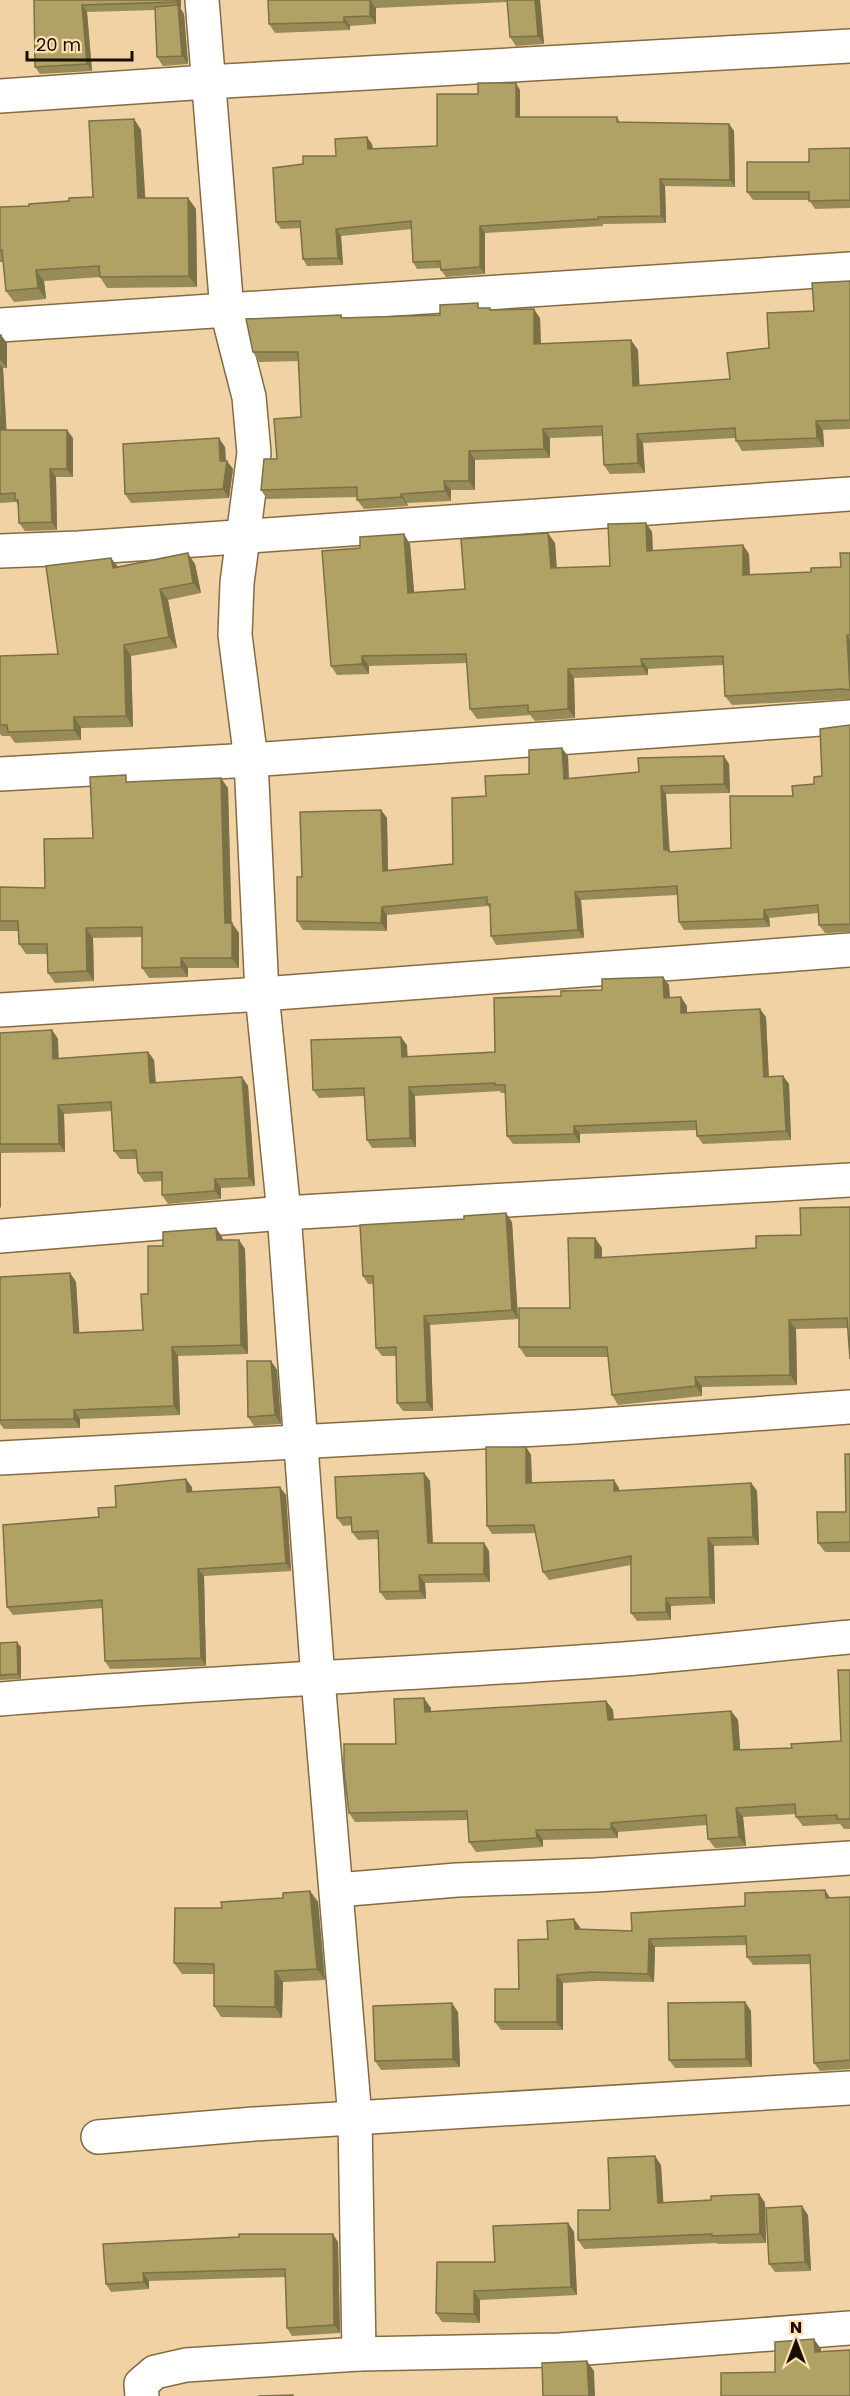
<svg xmlns="http://www.w3.org/2000/svg" width="850" height="2396" viewBox="0 0 850 2396" font-family="Poppins,sans-serif">
	<style>
		.lines { fill: none; stroke-linecap: round; stroke-linejoin: round }
		.minor-casing { stroke: #866b42; stroke-width: 36 }
		.minor { stroke: #fff; stroke-width: 33 }
		.wall { fill: #978b57 }
		.shaded-wall { fill: #7b7147 }
		.building { fill: #b0a265; stroke: #7b7147; stroke-width: 1.5 }
	</style>
	<rect width="100%" height="100%" fill="#f0d2a5"/>
	<g class="lines">
		<defs>
			<g id="minor">
				<polyline points="202,0 227,311 249,397 254,453 237,583 235,635 251,760 262,994 284,1213 318,1679 355,2118 359,2354 560,2350 850,2328"/>
				<polyline points="0,96 207,82 850,46"/>
				<polyline points="0,325 850,269"/>
				<polyline points="0,551 79,548 850,494"/>
				<polyline points="0,774 251,760 850,717"/>
				<polyline points="0,1010 262,994 850,950"/>
				<polyline points="0,1236 284,1213 850,1180"/>
				<polyline points="0,1458 575,1427 850,1407"/>
				<path d="M0,1699C208,1682 416,1674 624,1659C700,1653 775,1644 850,1637"/>
				<polyline points="337,1890 457,1880 595,1875 850,1858"/>
				<polyline points="98,2137 254,2124 850,2088"/>
				<polyline points="142,2396 141,2384 155,2372 186,2365 359,2354"/>
			</g>
		</defs>
		<use href="#minor" class="minor-casing"/>
		<use href="#minor" class="minor"/>
	</g>
	<g class="wall">
		<polygon points="34,0 181,0 181,9 184,14 188,64 163,66 157,57 155,10 87,12 92,71 40,74 35,67"/>
		<polygon points="268,0 540,0 544,44 516,46 510,37 507,2 376,8 376,24 350,26 350,30 275,33 269,24"/>
		<polygon points="520,90 520,117 617,117 620,122 729,124 734,131 735,187 665,186 666,223 603,224 603,226 485,233 485,274 446,277 441,270 441,268 417,269 413,262 412,229 341,236 343,265 307,266 303,259 301,228 281,229 276,222 303,164 336,156 372,144 373,149 437,146 478,94"/>
		<polygon points="134,119 141,130 145,198 188,198 196,209 197,287 107,288 100,277 44,281 46,299 14,302 6,291 3,262 0,262 0,207 29,206 93,197"/>
		<polygon points="850,148 850,208 815,209 809,200 753,200 747,192 809,162"/>
		<polygon points="850,281 850,429 823,430 824,447 742,451 736,441 736,438 643,443 645,473 610,474 604,465 602,436 550,438 550,458 475,460 475,490 451,490 451,501 407,503 408,506 364,509 357,500 357,497 267,499 261,490 277,459 301,417 299,361 259,362 253,352 341,315 343,318 440,315 482,308 490,308 491,310 540,318 541,343 638,350 639,386 730,379"/>
		<polygon points="0,335 7,343 7,368 3,368 6,430 73,438 73,477 56,477 57,530 25,531 19,523 18,505 16,502 0,503"/>
		<polygon points="225,447 226,461 233,469 229,498 131,503 125,494"/>
		<polygon points="646,523 652,532 653,550 749,554 750,575 811,572 841,567 850,553 850,699 732,705 725,696 724,665 648,669 648,675 574,678 575,718 535,721 530,715 477,719 470,709 467,663 369,666 369,674 337,675 331,666 410,544 414,592 465,589 555,543 557,568 610,566"/>
		<polygon points="195,564 201,593 168,600 177,648 131,656 133,727 81,728 81,740 15,743 10,736 2,736 0,734 0,656 58,654 118,567"/>
		<polygon points="850,725 850,932 825,933 819,925 818,913 769,918 770,927 684,930 679,922 677,895 581,900 584,938 496,945 491,936 490,908 488,906 387,915 387,931 303,930 297,921 302,877 381,810 387,818 388,870 453,864 486,796 568,756 569,779 729,764 730,793 666,794 670,852 731,848 793,796 814,784 822,776"/>
		<polygon points="131,782 228,788 231,923 239,933 239,968 188,968 188,977 149,978 142,968 142,937 93,938 94,981 55,983 48,973 47,954 26,954 19,944 19,931 0,931 0,887 45,888 93,838"/>
		<polygon points="663,977 669,985 670,998 687,1006 687,1013 766,1017 769,1077 783,1076 789,1084 791,1140 703,1144 697,1136 697,1130 580,1134 580,1143 513,1144 507,1136 506,1093 501,1093 500,1091 415,1096 416,1147 372,1148 367,1140 365,1096 319,1098 313,1090 407,1045 407,1057 495,1052 561,996 602,990"/>
		<polygon points="52,1030 58,1039 58,1058 148,1052 154,1060 156,1083 242,1077 248,1086 255,1186 221,1188 221,1199 168,1204 162,1195 162,1181 144,1182 138,1173 137,1159 120,1159 114,1151 112,1111 64,1114 65,1152 1,1153 0,1208 0,1033"/>
		<polygon points="850,1207 848,1328 796,1329 797,1385 702,1387 702,1396 618,1405 612,1395 608,1357 526,1357 519,1347 570,1308 595,1238 602,1248 602,1258 756,1248 801,1235"/>
		<polygon points="512,1222 518,1319 430,1325 433,1411 403,1411 397,1403 396,1356 382,1356 376,1348 374,1284 368,1284 363,1276"/>
		<polygon points="216,1228 222,1237 223,1240 239,1240 245,1249 248,1354 178,1356 180,1415 80,1419 80,1428 4,1429 0,1424 0,1277 70,1273 76,1282 79,1332 143,1330 148,1294 163,1246"/>
		<polygon points="271,1361 277,1370 281,1424 254,1426 248,1417"/>
		<polygon points="526,1447 531,1455 532,1483 619,1488 619,1491 751,1483 757,1491 759,1545 714,1546 715,1604 671,1606 671,1620 637,1621 631,1613 631,1565 549,1580 543,1572 536,1533 492,1534 487,1526"/>
		<polygon points="850,1454 850,1552 825,1552 818,1543 846,1512"/>
		<polygon points="424,1473 430,1481 433,1543 484,1543 489,1551 490,1582 425,1583 426,1599 386,1600 380,1592 378,1539 358,1540 352,1532 352,1525 343,1526 337,1518"/>
		<polygon points="192,1487 192,1492 286,1495 291,1571 204,1576 206,1666 110,1669 105,1661 102,1608 13,1615 7,1607 99,1517 116,1507"/>
		<polygon points="0,1643 21,1647 21,1679 0,1680"/>
		<polygon points="850,1670 850,1829 844,1829 840,1824 803,1826 796,1817 796,1814 743,1817 746,1846 715,1848 708,1839 707,1825 618,1832 618,1838 543,1840 543,1847 476,1852 469,1842 468,1820 355,1822 349,1813 396,1744 431,1708 431,1712 606,1701 613,1710 614,1720 731,1711 738,1720 740,1750 792,1748 841,1741"/>
		<polygon points="310,1891 318,1902 325,1980 283,1982 282,2018 221,2017 214,2006 214,1974 182,1974 174,1963 222,1908 283,1898"/>
		<polygon points="850,1897 850,2069 820,2071 814,2063 811,1964 753,1965 747,1957 747,1945 655,1947 654,1982 597,1981 563,1983 563,2030 501,2030 495,2022 519,1989 548,1939 580,1927 580,1929 632,1931 745,1906 830,1898"/>
		<polygon points="745,2002 751,2011 752,2067 675,2068 669,2060"/>
		<polygon points="458,2012 460,2067 381,2070 375,2061"/>
		<polygon points="661,2165 663,2202 711,2200 759,2194 765,2203 766,2243 718,2244 716,2243 584,2249 578,2240 610,2210"/>
		<polygon points="808,2215 811,2271 775,2272 769,2264"/>
		<polygon points="568,2223 574,2232 577,2295 480,2300 480,2323 442,2322 436,2313 495,2262"/>
		<polygon points="338,2242 340,2333 292,2336 287,2328 285,2277 149,2281 149,2289 111,2292 106,2284 103,2244"/>
	</g>
	<g class="shaded-wall">
		<polygon points="176,0 181,0 181,9 176,2"/>
		<polygon points="370,0 376,8 376,24 370,16"/>
		<polygon points="535,0 540,0 544,44 538,36"/>
		<polygon points="82,5 87,12 92,71 87,64"/>
		<polygon points="178,5 184,14 188,64 182,56"/>
		<polygon points="344,17 350,26 350,30 344,22"/>
		<polygon points="516,83 520,90 520,124 516,117"/>
		<polygon points="134,119 141,130 146,209 138,198"/>
		<polygon points="729,124 734,131 735,187 730,180"/>
		<polygon points="367,137 372,144 373,156 368,149"/>
		<polygon points="660,179 665,186 666,223 661,216"/>
		<polygon points="188,198 196,209 197,287 189,276"/>
		<polygon points="480,226 485,233 485,274 480,267"/>
		<polygon points="336,229 341,236 343,265 338,258"/>
		<polygon points="36,270 44,281 46,299 38,288"/>
		<polygon points="534,309 540,318 541,353 534,344"/>
		<polygon points="1,335 7,343 7,368 1,360"/>
		<polygon points="631,340 638,350 640,396 633,386"/>
		<polygon points="0,364 3,368 7,438 1,430"/>
		<polygon points="816,421 823,430 824,447 817,438"/>
		<polygon points="543,429 550,438 550,458 544,449"/>
		<polygon points="67,430 73,438 73,477 67,469"/>
		<polygon points="637,434 643,443 645,473 638,463"/>
		<polygon points="219,438 225,447 226,465 227,461 233,469 229,498 223,489"/>
		<polygon points="469,451 475,460 475,490 469,481"/>
		<polygon points="50,469 56,477 57,530 52,522"/>
		<polygon points="444,481 451,490 451,501 445,491"/>
		<polygon points="401,494 407,503 408,506 401,497"/>
		<polygon points="646,523 652,532 653,560 647,551"/>
		<polygon points="548,533 555,543 557,577 551,568"/>
		<polygon points="404,534 410,544 415,602 408,593"/>
		<polygon points="743,545 749,554 750,584 743,575"/>
		<polygon points="188,553 195,564 201,593 193,583"/>
		<polygon points="111,558 119,568 113,568"/>
		<polygon points="160,589 168,600 177,648 169,637"/>
		<polygon points="847,635 850,640 850,685"/>
		<polygon points="124,645 131,656 133,727 126,716"/>
		<polygon points="362,656 369,666 369,674 362,664"/>
		<polygon points="641,659 648,669 648,675 642,666"/>
		<polygon points="568,669 574,678 575,718 568,709"/>
		<polygon points="74,717 81,728 81,740 74,730"/>
		<polygon points="562,748 568,756 569,788 564,779"/>
		<polygon points="724,756 729,764 730,793 724,784"/>
		<polygon points="221,778 228,788 232,933 225,923"/>
		<polygon points="661,786 666,794 669,851 674,858 664,850"/>
		<polygon points="381,810 387,818 388,879 383,871"/>
		<polygon points="575,892 581,900 584,938 578,930"/>
		<polygon points="382,907 387,915 387,931 381,923"/>
		<polygon points="764,910 769,918 770,927 764,919"/>
		<polygon points="232,923 239,933 239,968 232,958"/>
		<polygon points="86,928 93,938 94,981 87,971"/>
		<polygon points="181,958 188,968 188,977 181,967"/>
		<polygon points="663,977 669,985 670,1006 664,998"/>
		<polygon points="681,997 687,1006 687,1021 681,1013"/>
		<polygon points="760,1009 766,1017 769,1085 764,1077"/>
		<polygon points="52,1030 58,1039 59,1067 53,1059"/>
		<polygon points="401,1037 407,1045 408,1065 402,1057"/>
		<polygon points="148,1052 154,1060 156,1092 150,1083"/>
		<polygon points="783,1076 789,1084 791,1140 786,1131"/>
		<polygon points="242,1077 248,1086 255,1186 249,1178"/>
		<polygon points="409,1087 415,1096 416,1147 410,1138"/>
		<polygon points="58,1105 64,1114 65,1152 59,1144"/>
		<polygon points="574,1126 580,1134 580,1143 574,1134"/>
		<polygon points="0,1152 1,1153 1,1208 0,1207"/>
		<polygon points="215,1179 221,1188 221,1199 215,1191"/>
		<polygon points="506,1213 512,1222 518,1319 512,1310"/>
		<polygon points="216,1228 222,1237 223,1249 217,1240"/>
		<polygon points="595,1238 602,1248 602,1268 595,1258"/>
		<polygon points="239,1240 245,1249 248,1354 241,1345"/>
		<polygon points="70,1273 76,1282 80,1342 74,1333"/>
		<polygon points="424,1316 430,1325 433,1411 427,1402"/>
		<polygon points="789,1320 796,1329 797,1385 790,1375"/>
		<polygon points="172,1347 178,1356 180,1415 174,1406"/>
		<polygon points="271,1361 277,1370 281,1424 275,1415"/>
		<polygon points="695,1377 702,1387 702,1396 696,1386"/>
		<polygon points="74,1410 80,1419 80,1428 74,1419"/>
		<polygon points="526,1447 531,1455 532,1491 526,1483"/>
		<polygon points="424,1473 430,1481 433,1552 428,1543"/>
		<polygon points="186,1479 192,1487 193,1500 187,1492"/>
		<polygon points="614,1480 619,1488 620,1499 614,1491"/>
		<polygon points="751,1483 757,1491 759,1545 753,1537"/>
		<polygon points="280,1487 286,1495 291,1571 286,1563"/>
		<polygon points="708,1538 714,1546 715,1604 710,1597"/>
		<polygon points="484,1543 489,1551 490,1582 484,1574"/>
		<polygon points="198,1569 204,1576 206,1666 201,1658"/>
		<polygon points="419,1575 425,1583 426,1599 420,1591"/>
		<polygon points="666,1598 671,1606 671,1620 666,1612"/>
		<polygon points="17,1642 21,1647 21,1679 18,1674"/>
		<polygon points="424,1698 431,1708 431,1721 425,1712"/>
		<polygon points="606,1701 613,1710 614,1730 608,1720"/>
		<polygon points="731,1711 738,1720 741,1759 734,1750"/>
		<polygon points="736,1808 743,1817 746,1846 739,1837"/>
		<polygon points="611,1823 618,1832 618,1838 611,1829"/>
		<polygon points="536,1830 543,1840 543,1847 537,1838"/>
		<polygon points="825,1890 831,1899 826,1898"/>
		<polygon points="310,1891 318,1902 325,1980 317,1969"/>
		<polygon points="574,1919 580,1927 581,1938 575,1929"/>
		<polygon points="649,1939 655,1947 654,1982 648,1974"/>
		<polygon points="275,1971 283,1982 282,2018 275,2007"/>
		<polygon points="557,1975 563,1983 563,2030 557,2022"/>
		<polygon points="745,2002 751,2011 752,2067 746,2059"/>
		<polygon points="452,2003 458,2012 460,2067 453,2059"/>
		<polygon points="655,2156 661,2165 664,2211 658,2203"/>
		<polygon points="759,2194 765,2203 766,2243 760,2234"/>
		<polygon points="802,2206 808,2215 811,2271 805,2262"/>
		<polygon points="568,2223 574,2232 577,2295 571,2287"/>
		<polygon points="333,2234 338,2242 340,2333 334,2325"/>
		<polygon points="143,2273 149,2281 149,2289 144,2282"/>
		<polygon points="474,2291 480,2300 480,2323 474,2314"/>
		<polygon points="814,2339 821,2349 821,2362 815,2352"/>
		<polygon points="587,2361 594,2371 595,2396 589,2396"/>
	</g>
	<g class="building">
		<polygon points="34,0 176,0 176,2 82,5 87,64 35,67"/>
		<polygon points="268,0 370,0 370,16 344,17 344,22 269,24"/>
		<polygon points="507,0 535,0 538,36 510,37"/>
		<polygon points="178,5 182,56 157,57 155,7"/>
		<polygon points="478,83 516,83 516,117 617,117 617,122 729,124 730,180 660,179 661,216 598,217 598,219 480,226 480,267 441,270 440,261 413,262 411,221 336,229 338,258 303,259 300,221 276,222 273,168 303,164 303,156 336,156 335,139 367,137 368,149 437,146 437,94 478,94"/>
		<polygon points="134,119 138,198 188,198 189,276 100,277 99,266 36,270 38,288 6,291 2,250 0,251 0,207 29,206 29,204 69,201 69,198 93,197 89,121"/>
		<polygon points="850,148 850,200 809,201 809,192 747,192 747,162 809,162 809,149"/>
		<polygon points="850,281 850,420 816,421 817,438 736,441 735,428 637,434 638,463 604,465 602,426 543,429 544,449 469,451 469,481 444,481 445,491 401,494 401,497 357,500 357,487 261,490 264,459 277,459 274,419 301,417 298,352 253,352 246,319 341,315 341,318 440,315 440,305 478,303 478,308 490,308 490,310 534,309 534,344 631,340 633,386 730,379 727,353 769,348 767,313 814,311 812,283"/>
		<rect x="0" y="335" width="1" height="25"/>
		<polygon points="0,414 1,430 67,430 67,469 50,469 52,522 19,523 18,500 15,500 15,493 0,494"/>
		<polygon points="219,438 220,461 227,461 223,489 125,494 123,444"/>
		<polygon points="646,523 647,551 743,545 743,575 811,572 811,568 841,567 840,553 850,553 850,635 847,635 850,690 842,689 725,696 723,656 641,659 642,666 568,669 568,709 528,712 528,705 470,709 466,654 362,656 362,664 331,666 322,551 360,548 360,537 404,534 408,593 465,589 461,539 548,533 551,568 610,566 608,524"/>
		<polygon points="188,553 193,583 160,589 169,637 124,645 126,716 74,717 74,730 8,732 7,725 0,725 0,656 58,654 46,566 111,558 113,568"/>
		<polygon points="850,725 850,924 819,925 818,905 764,910 764,919 679,922 677,886 575,892 578,930 491,936 490,904 487,904 487,897 382,907 381,923 297,921 297,877 302,877 300,812 381,810 383,871 453,864 452,798 486,796 485,776 529,774 529,750 562,748 564,779 639,772 638,758 724,756 724,784 661,786 664,850 669,850 669,852 731,848 730,796 793,796 792,786 814,784 814,777 822,776 820,729"/>
		<polygon points="126,775 126,782 221,778 225,923 232,923 232,958 181,958 181,967 142,968 142,927 86,928 87,971 48,973 47,944 19,944 18,921 0,921 0,887 45,888 44,839 93,838 90,777"/>
		<polygon points="663,977 664,998 681,997 681,1013 760,1009 764,1077 783,1076 786,1131 697,1136 696,1121 574,1126 574,1134 507,1136 505,1085 495,1085 495,1083 409,1087 410,1138 367,1140 364,1088 313,1090 311,1040 401,1037 402,1057 495,1052 494,998 561,996 561,991 602,990 602,979"/>
		<polygon points="52,1030 53,1059 148,1052 150,1083 242,1077 249,1178 215,1179 215,1191 162,1195 162,1172 138,1173 136,1150 114,1151 111,1102 58,1105 59,1144 0,1144 0,1033"/>
		<polygon points="850,1207 850,1359 847,1318 789,1320 790,1375 695,1377 696,1386 612,1395 607,1347 519,1347 519,1308 570,1308 568,1238 595,1238 595,1258 756,1248 756,1236 801,1235 800,1208"/>
		<polygon points="506,1213 512,1310 424,1316 427,1402 397,1403 396,1347 376,1348 373,1276 363,1276 360,1225 464,1219 464,1216"/>
		<polygon points="216,1228 217,1240 239,1240 241,1345 172,1347 174,1406 74,1410 74,1419 0,1420 0,1277 70,1273 74,1333 143,1330 141,1294 148,1294 148,1246 163,1246 163,1232"/>
		<polygon points="247,1361 271,1361 275,1415 248,1417"/>
		<polygon points="486,1447 526,1447 526,1483 614,1480 614,1491 751,1483 753,1537 708,1538 710,1597 666,1598 666,1612 631,1613 631,1556 543,1572 534,1525 487,1526"/>
		<polygon points="845,1454 850,1454 850,1542 818,1543 817,1512 846,1512"/>
		<polygon points="424,1473 428,1543 484,1543 484,1574 419,1575 420,1591 380,1592 378,1531 352,1532 351,1517 337,1518 335,1477"/>
		<polygon points="186,1479 187,1492 280,1487 286,1563 198,1569 201,1658 105,1661 102,1600 7,1607 3,1525 99,1517 98,1508 116,1507 115,1486"/>
		<polygon points="17,1642 18,1674 0,1675 0,1643"/>
		<polygon points="838,1670 850,1670 850,1819 837,1819 837,1815 796,1817 795,1804 736,1808 739,1837 708,1839 706,1815 611,1823 611,1829 536,1830 537,1838 469,1842 467,1811 349,1813 344,1771 344,1744 396,1744 394,1699 424,1698 425,1712 606,1701 608,1720 731,1711 734,1750 792,1748 791,1744 841,1741"/>
		<polygon points="825,1890 826,1898 850,1897 850,2060 814,2063 810,1955 747,1957 746,1936 649,1939 648,1974 591,1972 557,1975 557,2022 495,2022 495,1989 519,1989 518,1940 548,1939 547,1921 574,1919 575,1929 632,1931 631,1913 745,1906 745,1893"/>
		<polygon points="310,1891 317,1969 275,1971 275,2007 214,2006 214,1964 174,1963 175,1908 222,1908 221,1902 283,1898 283,1893"/>
		<polygon points="745,2002 746,2059 669,2060 668,2003"/>
		<polygon points="452,2003 453,2059 375,2061 373,2006"/>
		<polygon points="655,2156 658,2203 711,2200 711,2196 759,2194 760,2234 712,2236 712,2234 578,2240 578,2210 610,2210 608,2158"/>
		<polygon points="802,2206 805,2262 769,2264 766,2208"/>
		<polygon points="568,2223 571,2287 474,2291 474,2314 436,2313 437,2262 495,2262 493,2226"/>
		<polygon points="239,2234 333,2234 334,2325 287,2328 285,2269 143,2273 144,2282 106,2284 103,2244 239,2237"/>
		<polygon points="814,2339 815,2352 850,2350 850,2396 721,2396 721,2373 775,2372 775,2342"/>
		<polygon points="587,2361 589,2396 543,2396 542,2363"/>
		<polygon points="293,2395 293,2396 258,2396"/>
	</g>
	<g transform="translate(796 2342)" stroke="#fddfb2" stroke-width="4.5" paint-order="stroke">
	<path d="M0-4.5L10 22L0 15L-10 22Z" fill="#180e01"/>
	<text y="-9" font-size="16" font-weight="bold" text-anchor="middle" fill="#180e01">N</text>
	</g>
	<path d="M27 51v9h105v-9" fill="none" stroke="#180e01" stroke-width="3"/>
	<text x="36" y="51" font-size="18" fill="#180e01" stroke="#fddfb2" stroke-width="4.5" paint-order="stroke">20 m</text>
</svg>
